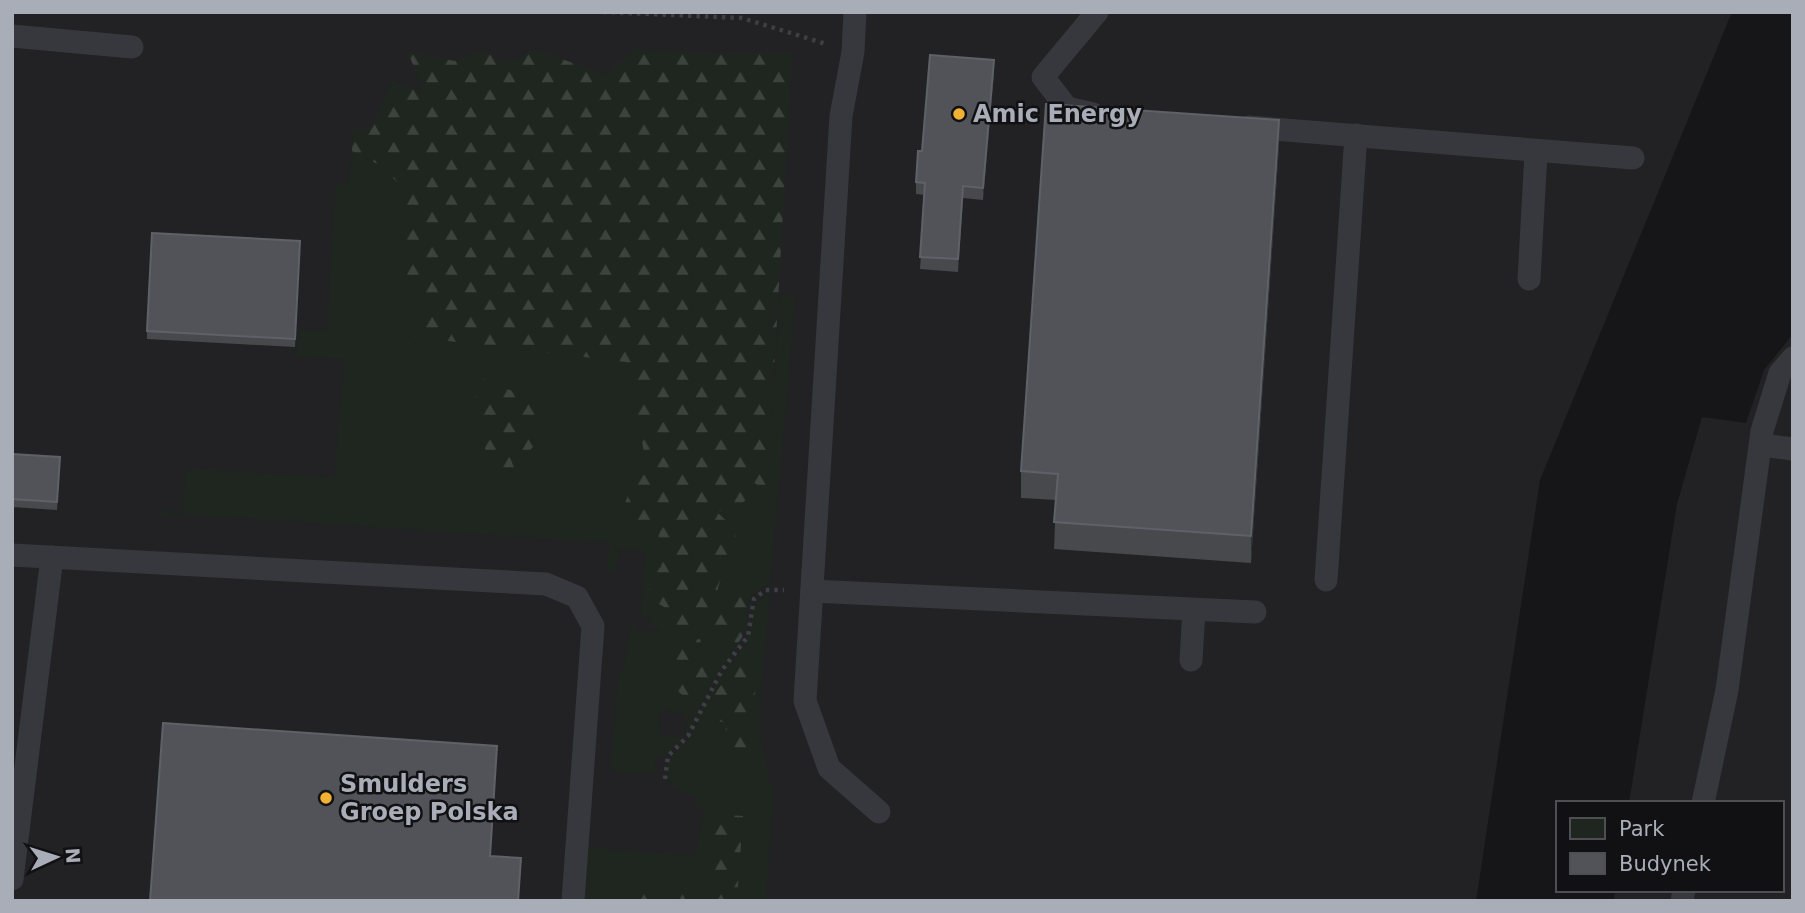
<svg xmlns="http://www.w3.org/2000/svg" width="1805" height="913" viewBox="0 0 1805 913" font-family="'DejaVu Sans',sans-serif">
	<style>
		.built { fill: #222225 }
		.green { fill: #1e261f; fill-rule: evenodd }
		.forest { fill: url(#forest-firs) }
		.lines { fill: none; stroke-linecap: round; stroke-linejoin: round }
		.path { stroke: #3d3f44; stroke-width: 4.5; stroke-dasharray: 3.5 5; stroke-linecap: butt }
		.lane { stroke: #37383d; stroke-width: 23 }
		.wall { fill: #47494d }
		.shaded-wall { fill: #2f3033 }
		.building { fill: #525359; stroke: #5f6168; stroke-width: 2 }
		.poi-dot { fill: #f2b134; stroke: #111113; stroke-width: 2.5 }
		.labels { text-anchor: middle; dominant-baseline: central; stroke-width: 5; stroke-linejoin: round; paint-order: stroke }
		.poi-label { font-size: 24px; font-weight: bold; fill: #a8adb8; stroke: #111113; text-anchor: start }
	</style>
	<defs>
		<pattern id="forest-firs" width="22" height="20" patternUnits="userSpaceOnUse" patternTransform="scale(1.75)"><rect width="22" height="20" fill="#1e261f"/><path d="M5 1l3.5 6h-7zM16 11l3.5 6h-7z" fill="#3c433d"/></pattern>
	</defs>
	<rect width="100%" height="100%" fill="#161618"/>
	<g class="built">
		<polygon points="12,12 1732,12 1540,480 1476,901 12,901"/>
		<polygon points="1793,334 1793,901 1614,901 1615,890 1782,890 1782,803 1629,803 1677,504 1702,417 1746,423 1764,370"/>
	</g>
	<g class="green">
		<path d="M352,151L383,167L406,192L402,265L426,311L415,337L626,362L644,452L624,506L659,522L658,553L669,610L697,628L723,632L737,644L746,635L712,684C713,670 695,657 692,641L680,640L669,660L675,655L682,680L669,681L689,703L705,698L687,734L665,757L656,756L654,773L617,772L610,768L618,679L625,664L631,621L639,623L635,633L661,632L656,626H647L651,616L641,618L645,553L619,548L617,571L613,574L608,571L609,543L171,513L166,516L151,511L182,510L187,468L334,478L344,359L297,356L299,330H327L335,184H348ZM476,372L488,384L509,389L538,423L529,426L505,444L499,481L476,428ZM665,709L671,714L682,712L688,722L684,730L686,735L676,737L661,735L658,717Z"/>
		<path d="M780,294L796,296L770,585C758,588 751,594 748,606L740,576L721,601L718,588L723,573L714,570L734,546L717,513L728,502L742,503L752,482L760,485L767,497Z"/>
		<path d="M770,593L760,708L761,741L773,794L766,901H737L743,817L723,824L709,822L712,842L723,855L718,898L703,891L698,901H691L696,896L675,872L673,893L659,897L645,888L638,901H583L586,847L695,856L705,809H695L699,797C677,792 666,785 667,761L688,739L697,725L699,713L726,667L746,645L756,601ZM742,663L734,747L728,724L715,720L718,706L714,692Z"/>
	</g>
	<g class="forest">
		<path d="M634,49L708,54L792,52L767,498L761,497L760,486L752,482V495L742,503H728L718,513L736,530L734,546L715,570L723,572L718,588L720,600L741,575C746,599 755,625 737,644L723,633L710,641L708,629L697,628L696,634L670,633L669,610L648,597L655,562L661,568L658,553L659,523L640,528L624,506L644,452L626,362L414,337L426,311L402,265L406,192L383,167L352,151L353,130L372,128L392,82L425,92L407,51L454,61L482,50L505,64L536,50L607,75Z"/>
		<path d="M476,371C494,391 506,384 525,398C531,404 535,415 539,423L530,426L544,436L522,458L506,445L514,468L499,481L476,428Z"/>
		<polygon points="700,639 702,647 694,653 704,657 703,665 710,661 716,669 705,698 690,703 668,681 682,679 675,655 668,661 661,652 662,644"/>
		<polygon points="758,661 750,750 734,747 723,735 728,724 715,720 718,706 714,693 742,663"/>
		<polygon points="729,815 743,816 737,901 698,901 703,891 718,897 713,867 723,855 712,842 709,822 723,824"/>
		<polygon points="674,871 692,874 696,896 691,901 638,901 645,888 659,897 672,893"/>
	</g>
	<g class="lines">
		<g class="path">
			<polyline points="603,12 742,18 826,44"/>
			<polyline points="665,779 668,756 688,736 722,670 748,636 754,599 765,590 784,590"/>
		</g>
		<g class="lane">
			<polyline points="855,12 853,52 841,116 805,701 829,768 879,812"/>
			<polyline points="12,36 132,47"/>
			<polyline points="1093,114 1067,108 1043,77 1097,12"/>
			<polyline points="1249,127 1633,158"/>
			<polyline points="1529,279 1536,153"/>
			<polyline points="1761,445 1793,449"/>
			<polyline points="12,555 546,584 577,597 593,626 573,901"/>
			<polyline points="1326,580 1356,135"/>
			<polyline points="812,591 1255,612"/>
			<polyline points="1191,660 1194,610"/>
			<polyline points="1703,803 1727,690 1762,431 1780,373 1793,358"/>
			<polyline points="12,879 52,557"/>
			<polyline points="1682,901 1684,890"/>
		</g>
	</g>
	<g class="wall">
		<polygon points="994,73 983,200 963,198 958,272 920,269 925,195 916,194 916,182 922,151"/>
		<polygon points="1279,146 1251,563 1054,549 1056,500 1021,498 1021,471"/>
		<polygon points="300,241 295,347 147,339 147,331"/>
		<polygon points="12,454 60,457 57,510 12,507"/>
	</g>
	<g class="shaded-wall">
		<polygon points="994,60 994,73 983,200 983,188"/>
		<polygon points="1279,120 1279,146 1251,563 1251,536"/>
		<polygon points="963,186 963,198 958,272 958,259"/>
	</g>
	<g class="building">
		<polygon points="930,55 994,60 983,188 963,186 958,259 920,257 925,183 916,182 918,151 922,151"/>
		<polygon points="1046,104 1279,120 1251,536 1054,522 1058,474 1021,471"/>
		<polygon points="152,233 300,241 295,339 147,331"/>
		<polygon points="12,454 60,457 57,502 12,499"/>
		<polygon points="163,723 497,746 490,856 521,858 518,901 150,901"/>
	</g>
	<g class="poi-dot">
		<circle cx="959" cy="114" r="7"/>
		<circle cx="326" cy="798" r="7"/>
	</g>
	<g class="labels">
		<g class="poi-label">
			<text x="973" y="114">Amic Energy</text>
			<text x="340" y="784">Smulders<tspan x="340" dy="28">Groep Polska</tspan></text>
		</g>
	</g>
	<rect width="1805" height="913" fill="none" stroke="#a8adb8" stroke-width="28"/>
	<rect x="1556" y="801" width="228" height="91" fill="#111113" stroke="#4d4f55" stroke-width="2"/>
	<rect x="1570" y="818" width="35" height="21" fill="#1e261f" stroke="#4d4f55" stroke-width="2"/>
	<text x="1619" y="836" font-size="21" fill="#a8adb8">Park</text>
	<rect x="1570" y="853" width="35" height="21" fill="#525359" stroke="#4d4f55" stroke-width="2"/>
	<text x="1619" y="871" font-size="21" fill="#a8adb8">Budynek</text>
	<g transform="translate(56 857) rotate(86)" stroke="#111113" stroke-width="5" paint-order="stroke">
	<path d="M0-5L12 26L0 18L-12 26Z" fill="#a8adb8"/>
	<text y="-10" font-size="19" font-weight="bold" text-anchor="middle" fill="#a8adb8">N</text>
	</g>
</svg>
